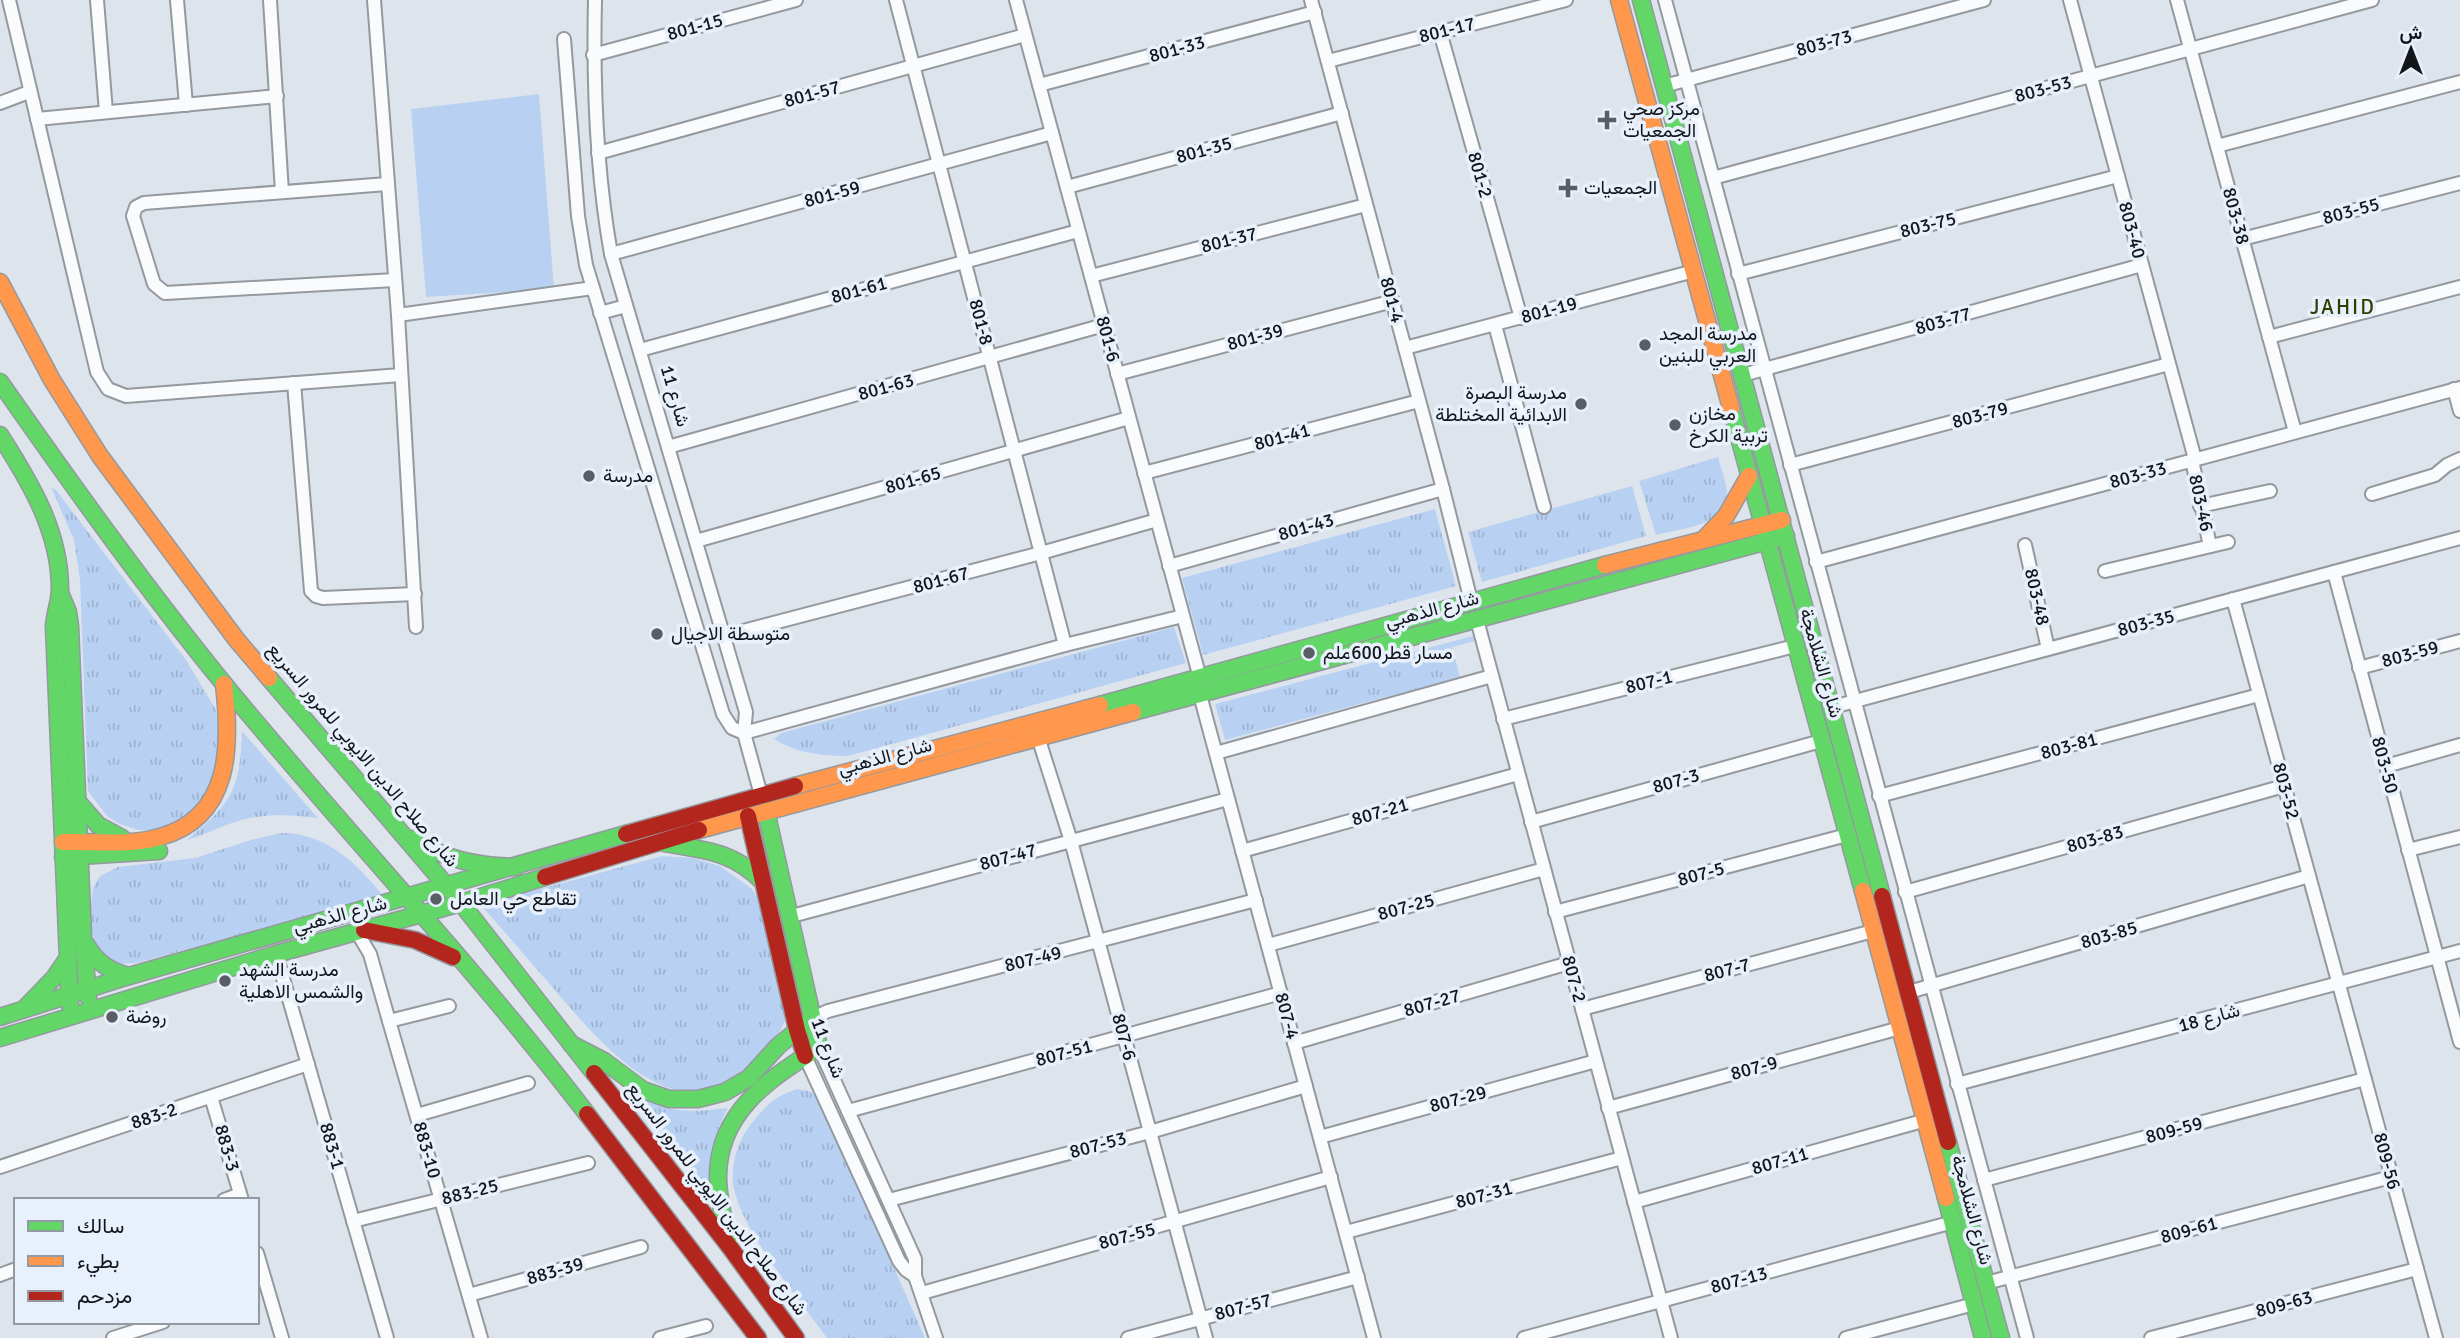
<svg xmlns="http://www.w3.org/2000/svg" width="2460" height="1338" viewBox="0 0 2460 1338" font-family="Signika,Vazirmatn,sans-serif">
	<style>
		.grass { fill: url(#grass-tufts) }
		.pitch { fill: #b8d1f3 }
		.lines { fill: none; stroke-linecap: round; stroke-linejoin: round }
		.street-casing { stroke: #94999f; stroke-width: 16 }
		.fast-casing { stroke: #94999f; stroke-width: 19 }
		.slow-casing { stroke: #94999f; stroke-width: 19 }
		.jam-casing { stroke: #94999f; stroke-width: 19 }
		.street { stroke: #fafbfc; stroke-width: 12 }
		.fast { stroke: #63d668; stroke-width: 16 }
		.slow { stroke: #ff974d; stroke-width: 16 }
		.jam { stroke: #b3261e; stroke-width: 16 }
		.poi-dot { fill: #595e64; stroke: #e8f0fc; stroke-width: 2.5 }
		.labels { text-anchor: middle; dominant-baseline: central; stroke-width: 7; stroke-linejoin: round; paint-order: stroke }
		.street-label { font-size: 19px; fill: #12161b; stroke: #e8f0fc }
		.poi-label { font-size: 19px; fill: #12161b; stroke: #e8f0fc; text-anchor: start }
		.neighbourhood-label { font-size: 21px; letter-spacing: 2px; fill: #343d00; stroke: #e8f0fc }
	</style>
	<defs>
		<pattern id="grass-tufts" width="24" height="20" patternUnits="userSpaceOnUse" patternTransform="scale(1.75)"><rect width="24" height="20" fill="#b8d1f3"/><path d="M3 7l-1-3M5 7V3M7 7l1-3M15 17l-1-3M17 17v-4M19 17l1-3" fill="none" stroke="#9db3d0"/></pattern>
	</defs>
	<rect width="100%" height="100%" fill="#dee4ec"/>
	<g class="grass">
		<path d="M1718,457C1721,469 1727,483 1727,495C1728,526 1678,529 1656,535L1639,481Z"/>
		<polygon points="1632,486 1646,536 1482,582 1468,532"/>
		<polygon points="51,487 56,490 186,660 215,708 220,728 217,775 193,817 154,831 138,830 120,824 107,816 88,791 80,580 74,540"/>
		<polygon points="1435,509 1456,586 1203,655 1182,578"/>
		<path d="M1174,627L1186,663L848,756C822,756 796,753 774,739L781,733Z"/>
		<polygon points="1473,636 1474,641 1452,647 1460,677 1225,740 1215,704"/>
		<path d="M242,731L318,818C288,814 258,813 229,824C215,829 202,836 187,840C232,802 240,791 242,731Z"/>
		<path d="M282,833C326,833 357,863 383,896L136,963L117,964L103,957L96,943L90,929V912L93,888L100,876L118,867L195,858L254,839Z"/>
		<path d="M662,856L693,858L720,866L752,889L765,910L785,1020C775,1046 752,1075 725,1084C709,1089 689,1094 672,1089C623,1074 580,1019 548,982C525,956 503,930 481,905Z"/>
		<path d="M797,1089L809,1091L819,1098L925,1338H827C799,1299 744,1234 734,1189C729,1168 738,1140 751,1124C765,1106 775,1096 797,1089Z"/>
		<path d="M639,1097C673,1114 692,1112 728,1108C712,1136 710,1163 712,1194Z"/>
	</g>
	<polygon class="pitch" points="539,94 554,289 426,297 411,109"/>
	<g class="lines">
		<defs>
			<g id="street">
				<polyline points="9,0 97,372 108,389 126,396 401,375"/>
				<polyline points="97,0 106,112"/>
				<polyline points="177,0 186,105"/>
				<polyline points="270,0 282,192"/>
				<polyline points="374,0 398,315 416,627"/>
				<path d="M595,0C593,85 596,170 611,254L746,712L744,733L761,795"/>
				<polyline points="896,0 1065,645"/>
				<polyline points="1016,0 1200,678"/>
				<polyline points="1311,0 1443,489 1471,601"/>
				<polyline points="1665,0 2027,1338"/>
				<polyline points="2070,0 2195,459"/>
				<polyline points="2177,0 2295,432"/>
				<polyline points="1440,32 1521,318"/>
				<polyline points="564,39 578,216 586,265 723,714 732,728 744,733 1065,645 1183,616"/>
				<polyline points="593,55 796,0"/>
				<polyline points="1328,61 1566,0"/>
				<polyline points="1039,85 1315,12"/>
				<polyline points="1664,86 1984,0"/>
				<polyline points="0,103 29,92"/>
				<polyline points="37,119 277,96"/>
				<polyline points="2217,146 2460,82"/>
				<polyline points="598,153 1025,35"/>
				<polyline points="1713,178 2372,0"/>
				<polyline points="387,184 144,203 136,207 133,216 154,284 165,293 395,280"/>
				<polyline points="1067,187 1342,113"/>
				<polyline points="2242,239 2460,183"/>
				<polyline points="611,254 1052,133"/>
				<polyline points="1738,274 2118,176"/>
				<polyline points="1091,276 1366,205"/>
				<polyline points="600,313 626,306"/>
				<polyline points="398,315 593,288"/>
				<polyline points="1495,325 1544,507"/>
				<polyline points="2269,337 2460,287"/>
				<polyline points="1405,348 1694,271"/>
				<polyline points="640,350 1078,231"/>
				<polyline points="1117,374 1393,301"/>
				<polyline points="1743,375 2142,265"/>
				<polyline points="294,383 311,591 316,596 323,598 415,594"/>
				<polyline points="2454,389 2460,411"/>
				<polyline points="668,447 1104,325"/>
				<polyline points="2192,460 2210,546"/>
				<polyline points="1790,465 2169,364"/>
				<polyline points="1144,473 1419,401"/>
				<polyline points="2372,494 2435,475 2447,465 2460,459"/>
				<polyline points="2200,506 2270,491"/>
				<polyline points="696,541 1129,418"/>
				<polyline points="2025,545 2048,649"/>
				<polyline points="1816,562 2460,388"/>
				<polyline points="1169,566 1443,489"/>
				<polyline points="2105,571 2228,542"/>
				<polyline points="2334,572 2460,1042"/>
				<polyline points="2233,599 2436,1338"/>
				<polyline points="1477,620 1671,1338"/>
				<polyline points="724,636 1041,553 1157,520"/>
				<polyline points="2359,668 2460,641"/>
				<polyline points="1200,695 1374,1338"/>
				<polyline points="1833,707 2460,538"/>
				<polyline points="1503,719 1795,646"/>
				<polyline points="1038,737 1071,841 1206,1338"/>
				<polyline points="1216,753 1492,676"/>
				<polyline points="2386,766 2460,745"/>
				<polyline points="1879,796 2259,695"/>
				<polyline points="1531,822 1821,741"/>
				<polyline points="2408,850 2460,837"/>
				<polyline points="1242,851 1518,774"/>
				<polyline points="1905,892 2284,786"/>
				<polyline points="1555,912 1847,835"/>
				<polyline points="788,917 1228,799"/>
				<polyline points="357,932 370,954 389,1021"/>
				<polyline points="1268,945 1544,869"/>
				<polyline points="276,954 387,1338"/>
				<polyline points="1909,992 2309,876"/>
				<polyline points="449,1006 389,1021 481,1338"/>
				<polyline points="1582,1009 1873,931"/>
				<polyline points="811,1019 828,1011 1256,900"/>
				<polyline points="1294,1043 1569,963"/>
				<polyline points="819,1047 915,1259 915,1276 936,1338"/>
				<polyline points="805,1056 899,1261 906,1270 915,1276"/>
				<polyline points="1957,1084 2460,951"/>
				<polyline points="211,1097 242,1200"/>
				<polyline points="1608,1108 1900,1028"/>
				<polyline points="848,1111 1281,993"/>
				<polyline points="417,1115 528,1083"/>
				<polyline points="1320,1137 1596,1061"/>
				<polyline points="0,1167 308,1064"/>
				<polyline points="1984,1180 2365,1079"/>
				<polyline points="224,1200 240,1194"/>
				<polyline points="889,1200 1150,1132 1306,1086"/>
				<polyline points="1634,1202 1926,1120"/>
				<polyline points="353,1221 588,1163"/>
				<polyline points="1346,1232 1622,1158"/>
				<polyline points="257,1253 282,1338"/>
				<polyline points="0,1275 16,1269"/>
				<polyline points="1986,1283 2391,1177"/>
				<polyline points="922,1293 1331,1177"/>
				<polyline points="469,1295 641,1247"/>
				<polyline points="113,1338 163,1322"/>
				<polyline points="660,1338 706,1326"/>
				<polyline points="1128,1338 1358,1277"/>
				<polyline points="1524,1338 1953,1222"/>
				<polyline points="1846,1338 1974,1304"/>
				<polyline points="2151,1338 2417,1269"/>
			</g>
			<g id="fast">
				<polyline points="1641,0 1882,896"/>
				<path d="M0,382C72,485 145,587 224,684C343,829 473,965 587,1114"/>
				<polyline points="1731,408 1863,891"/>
				<path d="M0,435C30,482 60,531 60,589C60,601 55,613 54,626L70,1005"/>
				<polyline points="60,593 68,612 70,626 83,937 88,997"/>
				<polyline points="269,678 461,903 594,1073"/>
				<polyline points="1100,705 1605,565"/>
				<polyline points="1133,712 1786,536"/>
				<polyline points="78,802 98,825 122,838"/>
				<path d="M413,839C445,860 478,866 516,867"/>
				<path d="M664,843C704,850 733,851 763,882"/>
				<polyline points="63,857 159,851"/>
				<path d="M86,944C96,962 109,971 129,976"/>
				<polyline points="26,1007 54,978 67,959"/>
				<polyline points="0,1017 129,976 626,834"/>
				<polyline points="0,1038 276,954 461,903 545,877"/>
				<polyline points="571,1044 604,1061 643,1090 669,1099 698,1099 725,1092 749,1078 778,1046 811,1019"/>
				<polyline points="1948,1142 2001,1338"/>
				<polyline points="1946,1198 1983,1338"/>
				<path d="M729,1246C725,1223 718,1200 718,1177C718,1111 770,1079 819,1047L766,811"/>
			</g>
			<g id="slow">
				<polyline points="1619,0 1731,408"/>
				<polyline points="0,282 52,380 100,456 236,639 269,678"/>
				<polyline points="1704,539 1726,516 1749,476"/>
				<polyline points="1605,565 1782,520"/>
				<polyline points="795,786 1100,705"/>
				<polyline points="699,830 1133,712"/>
				<path d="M63,842C95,841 129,846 160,837C232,817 231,745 224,684"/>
				<polyline points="1863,891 1946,1198"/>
			</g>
			<g id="jam">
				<polyline points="748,816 797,1030 805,1056"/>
				<polyline points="626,834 795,786"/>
				<polyline points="545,877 699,830"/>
				<polyline points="1882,896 1948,1142"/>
				<polyline points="364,930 415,940 453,957"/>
				<polyline points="594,1073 729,1246 796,1338"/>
				<polyline points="587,1114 758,1338"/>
			</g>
		</defs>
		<use href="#street" class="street-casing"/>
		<use href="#fast" class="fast-casing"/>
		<use href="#slow" class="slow-casing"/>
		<use href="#jam" class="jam-casing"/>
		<use href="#street" class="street"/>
		<use href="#fast" class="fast"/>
		<use href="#slow" class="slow"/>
		<use href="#jam" class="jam"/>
	</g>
	<g class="poi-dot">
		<path d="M1603.5 109.5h7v7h7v7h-7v7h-7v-7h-7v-7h7z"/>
		<path d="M1564.5 177.5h7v7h7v7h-7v7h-7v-7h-7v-7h7z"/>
		<circle cx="1645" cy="345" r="7"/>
		<circle cx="1581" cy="404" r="7"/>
		<circle cx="1675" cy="425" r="7"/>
		<circle cx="589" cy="476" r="7"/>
		<circle cx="657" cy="634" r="7"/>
		<circle cx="1309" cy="653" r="7"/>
		<circle cx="436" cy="899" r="7"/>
		<circle cx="225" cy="981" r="7"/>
		<circle cx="112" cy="1017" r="7"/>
	</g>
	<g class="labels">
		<g class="street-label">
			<text transform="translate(695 27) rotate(-15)">801-15</text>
			<text transform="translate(1447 30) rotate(-14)">801-17</text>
			<text transform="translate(1824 43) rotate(-15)">803-73</text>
			<text transform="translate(1177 49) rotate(-15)">801-33</text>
			<text transform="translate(2043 89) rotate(-15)">803-53</text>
			<text transform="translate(812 94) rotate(-15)">801-57</text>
			<text transform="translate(1204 150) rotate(-15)">801-35</text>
			<text transform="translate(1480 175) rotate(74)">801-2</text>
			<text transform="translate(832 194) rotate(-15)">801-59</text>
			<text transform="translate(2351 211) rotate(-15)">803-55</text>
			<text transform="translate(2236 216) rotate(75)">803-38</text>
			<text transform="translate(1928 225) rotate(-14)">803-75</text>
			<text transform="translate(2132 230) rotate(75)">803-40</text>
			<text transform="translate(1229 240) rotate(-14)">801-37</text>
			<text transform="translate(859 290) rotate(-15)">801-61</text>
			<text transform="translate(1392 300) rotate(75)">801-4</text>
			<text transform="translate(1549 310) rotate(-15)">801-19</text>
			<text transform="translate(1943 321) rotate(-16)">803-77</text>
			<text transform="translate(981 322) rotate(75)">801-8</text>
			<text transform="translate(1255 337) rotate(-15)">801-39</text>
			<text transform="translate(1108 339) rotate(75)">801-6</text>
			<text transform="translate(886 387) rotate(-15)">801-63</text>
			<text transform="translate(675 396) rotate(74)">شارع 11</text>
			<text transform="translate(1980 415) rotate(-15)">803-79</text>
			<text transform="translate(1282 437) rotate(-15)">801-41</text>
			<text transform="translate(2138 475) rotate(-15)">803-33</text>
			<text transform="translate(913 480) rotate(-16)">801-65</text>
			<text transform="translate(2201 503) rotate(78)">803-46</text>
			<text transform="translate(1306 527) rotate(-16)">801-43</text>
			<text transform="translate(941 580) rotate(-15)">801-67</text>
			<text transform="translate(2037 597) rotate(77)">803-48</text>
			<text transform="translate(1432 610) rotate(-15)">شارع الذهبي</text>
			<text transform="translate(2146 623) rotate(-15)">803-35</text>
			<text transform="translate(2410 654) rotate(-15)">803-59</text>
			<text transform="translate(1821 663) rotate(74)">شارع الشلامجة</text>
			<text transform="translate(1649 682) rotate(-14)">807-1</text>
			<text transform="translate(2069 746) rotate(-15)">803-81</text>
			<text transform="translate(363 755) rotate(50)">شارع صلاح الدين الايوبي للمرور السريع</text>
			<text transform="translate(885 757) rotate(-15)">شارع الذهبي</text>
			<text transform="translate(2385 765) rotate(75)">803-50</text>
			<text transform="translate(1676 781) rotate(-16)">807-3</text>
			<text transform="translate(2286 791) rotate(75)">803-52</text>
			<text transform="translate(1380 812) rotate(-16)">807-21</text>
			<text transform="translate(2095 839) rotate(-16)">803-83</text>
			<text transform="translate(1008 857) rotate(-15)">807-47</text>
			<text transform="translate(1701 874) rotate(-15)">807-5</text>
			<text transform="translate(1406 907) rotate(-15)">807-25</text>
			<text transform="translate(340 915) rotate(-15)">شارع الذهبي</text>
			<text transform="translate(2109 935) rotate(-16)">803-85</text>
			<text transform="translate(1033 959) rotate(-14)">807-49</text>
			<text transform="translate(1727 970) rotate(-15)">807-7</text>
			<text transform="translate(1574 979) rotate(75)">807-2</text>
			<text transform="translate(1432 1003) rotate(-16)">807-27</text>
			<text transform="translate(1287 1016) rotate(75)">807-4</text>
			<text transform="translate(2209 1018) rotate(-15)">شارع 18</text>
			<text transform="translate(1124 1037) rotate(75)">807-6</text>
			<text transform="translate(828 1048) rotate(69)">شارع 11</text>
			<text transform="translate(1064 1053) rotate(-15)">807-51</text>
			<text transform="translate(1754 1068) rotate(-15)">807-9</text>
			<text transform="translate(1458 1099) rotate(-15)">807-29</text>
			<text transform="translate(154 1116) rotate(-18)">883-2</text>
			<text transform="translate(2174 1130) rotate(-15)">809-59</text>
			<text transform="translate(1098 1145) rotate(-15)">807-53</text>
			<text transform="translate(332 1146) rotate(74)">883-1</text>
			<text transform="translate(227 1148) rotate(74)">883-3</text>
			<text transform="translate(427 1150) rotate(74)">883-10</text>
			<text transform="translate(1780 1161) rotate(-16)">807-11</text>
			<text transform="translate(2387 1161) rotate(75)">809-56</text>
			<text transform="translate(470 1192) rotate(-14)">883-25</text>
			<text transform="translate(1484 1195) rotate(-15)">807-31</text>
			<text transform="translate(717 1199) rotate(53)">شارع صلاح الدين الايوبي للمرور السريع</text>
			<text transform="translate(1972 1210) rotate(75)">شارع الشلامجة</text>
			<text transform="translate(2189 1230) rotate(-15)">809-61</text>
			<text transform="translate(1127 1236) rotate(-15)">807-55</text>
			<text transform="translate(555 1271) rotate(-16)">883-39</text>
			<text transform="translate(1739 1280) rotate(-15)">807-13</text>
			<text transform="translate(2284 1304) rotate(-15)">809-63</text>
			<text transform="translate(1243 1307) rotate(-15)">807-57</text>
		</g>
		<g class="poi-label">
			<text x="1623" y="109">مركز صحي<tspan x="1623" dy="22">الجمعيات</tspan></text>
			<text x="1584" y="188">الجمعيات</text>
			<text x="1659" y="334">مدرسة المجد<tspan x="1659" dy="22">العربي للبنين</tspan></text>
			<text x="1567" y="393" text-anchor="end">مدرسة البصرة<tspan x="1567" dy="22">الابدائية المختلطة</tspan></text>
			<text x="1689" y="414">مخازن<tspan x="1689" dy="22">تربية الكرخ</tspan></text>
			<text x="603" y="476">مدرسة</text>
			<text x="671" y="634">متوسطة الاجيال</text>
			<text x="1323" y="653">مسار قطر600ملم</text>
			<text x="450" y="899">تقاطع حي العامل</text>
			<text x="239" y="970">مدرسة الشهد<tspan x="239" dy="22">والشمس الاهلية</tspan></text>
			<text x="126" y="1017">روضة</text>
		</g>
		<g class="neighbourhood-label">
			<text x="2343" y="307">JAHID</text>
		</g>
	</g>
	<rect x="14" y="1198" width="245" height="126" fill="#e8f0fc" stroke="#9299a2" stroke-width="2"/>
	<rect x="28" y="1221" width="35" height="10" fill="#63d668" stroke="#9299a2" stroke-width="2"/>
	<text x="77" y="1233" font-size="21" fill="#12161b">سالك</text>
	<rect x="28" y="1256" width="35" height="10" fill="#ff974d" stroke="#9299a2" stroke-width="2"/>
	<text x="77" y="1268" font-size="21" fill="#12161b">بطيء</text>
	<rect x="28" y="1291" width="35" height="10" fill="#b3261e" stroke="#9299a2" stroke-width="2"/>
	<text x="77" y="1303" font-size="21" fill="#12161b">مزدحم</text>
	<g transform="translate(2411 49)" stroke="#e8f0fc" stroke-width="5" paint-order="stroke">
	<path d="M0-5L12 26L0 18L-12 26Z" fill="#12161b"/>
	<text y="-10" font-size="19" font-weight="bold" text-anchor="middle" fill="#12161b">ش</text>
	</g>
</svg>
